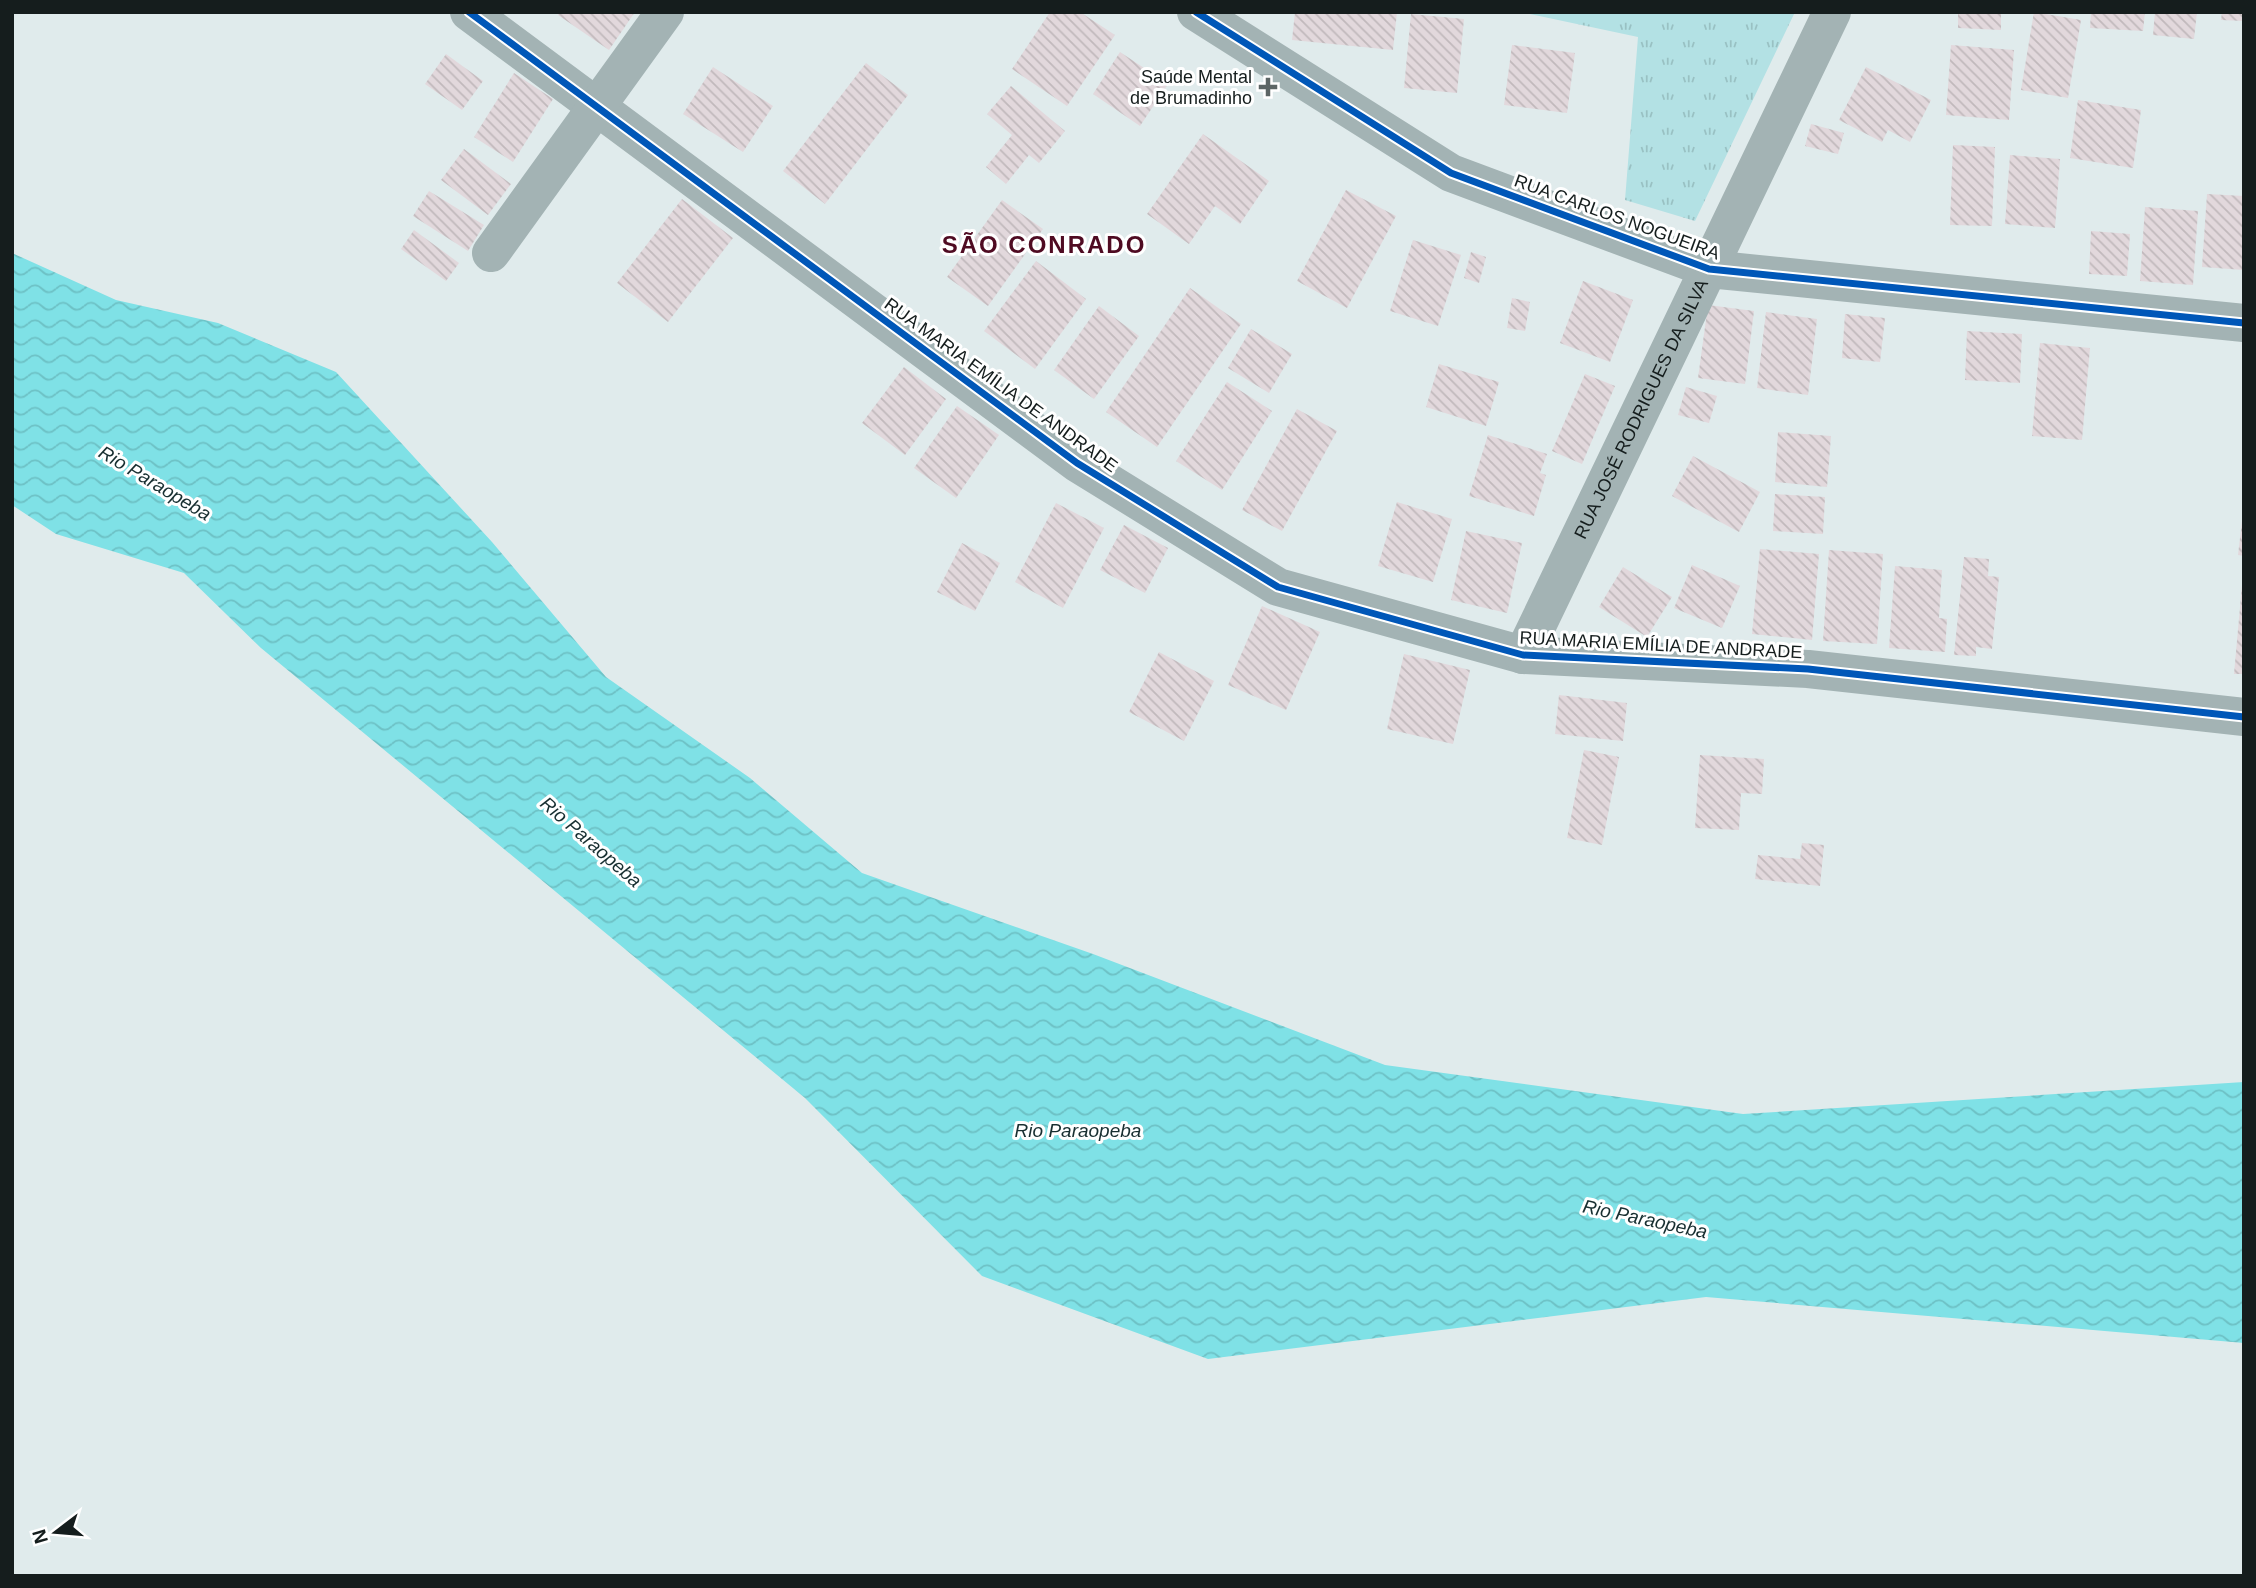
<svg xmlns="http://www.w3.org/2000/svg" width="2256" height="1588" viewBox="0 0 2256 1588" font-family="Helvetica,sans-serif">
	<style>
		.grass { fill: url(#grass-tufts) }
		.water { fill: url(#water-waves) }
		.building { fill: url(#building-back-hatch) }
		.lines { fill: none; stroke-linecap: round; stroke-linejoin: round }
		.minor { stroke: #a3b3b4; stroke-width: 38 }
		.cycleway-casing { stroke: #fff; stroke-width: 11 }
		.cycleway { stroke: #0057b8; stroke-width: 7 }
		.poi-dot { fill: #5c6565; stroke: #fff; stroke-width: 2.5 }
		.labels { text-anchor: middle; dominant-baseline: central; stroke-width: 6; stroke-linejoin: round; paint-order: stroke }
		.poi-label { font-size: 18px; fill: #151d1d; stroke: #fff; text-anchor: end }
		.street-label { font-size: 18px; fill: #151d1d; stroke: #fff }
		.water-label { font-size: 19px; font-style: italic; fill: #182f31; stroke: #fff }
		.district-label { font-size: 24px; font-weight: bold; letter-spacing: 2px; fill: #4f0b22; stroke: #fff }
	</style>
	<defs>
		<pattern id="grass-tufts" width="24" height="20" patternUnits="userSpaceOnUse" patternTransform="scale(1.75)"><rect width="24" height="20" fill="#b3e1e4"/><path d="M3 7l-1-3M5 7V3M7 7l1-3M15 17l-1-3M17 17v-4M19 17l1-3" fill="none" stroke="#99c1c3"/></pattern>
		<pattern id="water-waves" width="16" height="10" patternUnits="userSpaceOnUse" patternTransform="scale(1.75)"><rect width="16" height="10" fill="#7fe1e6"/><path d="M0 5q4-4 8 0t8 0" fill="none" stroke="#6dc1c5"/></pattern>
		<pattern id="building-back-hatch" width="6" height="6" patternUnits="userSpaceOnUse" patternTransform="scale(1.75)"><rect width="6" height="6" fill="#e2d8dc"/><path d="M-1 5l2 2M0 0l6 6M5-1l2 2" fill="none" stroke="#c1b9bc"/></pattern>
	</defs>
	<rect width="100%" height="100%" fill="#e0ebec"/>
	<polygon class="grass" points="1520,12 1795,12 1695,221 1625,200 1638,37"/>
	<polygon class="water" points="12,253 116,300 218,323 336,372 492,542 606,677 750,778 862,873 1093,954 1385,1065 1743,1114 2244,1082 2244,1343 1706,1297 1208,1359 982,1276 805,1098 261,648 184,573 56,534 12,505"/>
	<g class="building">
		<polygon points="560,12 635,12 609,50 558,15"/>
		<polygon points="1050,12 1080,12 1115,35 1067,106 1012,69"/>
		<polygon points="1295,12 1397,12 1393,50 1292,40"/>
		<polygon points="1958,12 2001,12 2001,30 1958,28"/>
		<polygon points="2034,12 2081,20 2068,98 2021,90"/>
		<polygon points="2091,12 2145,12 2143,31 2090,28"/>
		<polygon points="2155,12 2197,12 2194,39 2153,35"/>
		<polygon points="2222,12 2244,12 2244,21 2221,20"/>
		<polygon points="1411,14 1464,19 1457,93 1404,88"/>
		<polygon points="1512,45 1575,53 1567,113 1504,105"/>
		<polygon points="1951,45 2014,50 2009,120 1946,115"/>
		<polygon points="1120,52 1168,84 1140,126 1093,94"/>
		<polygon points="446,54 483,81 462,110 425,84"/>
		<polygon points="866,63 908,95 825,204 783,171"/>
		<polygon points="713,67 773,106 743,152 683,114"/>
		<polygon points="1866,67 1931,100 1910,142 1888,130 1882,142 1839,120"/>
		<polygon points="514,73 553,99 513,162 474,137"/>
		<polygon points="1011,86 1065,131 1039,163 1029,155 1006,184 986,167 1012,135 987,114"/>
		<polygon points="2078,100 2141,110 2133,168 2070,158"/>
		<polygon points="1811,124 1844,133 1838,154 1805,146"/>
		<polygon points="1203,134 1269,181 1240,224 1215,206 1189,244 1147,214"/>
		<polygon points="1953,145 1995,147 1992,226 1950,225"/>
		<polygon points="464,149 511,184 488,215 441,180"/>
		<polygon points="2010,155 2060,159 2055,228 2005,224"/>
		<polygon points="1346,190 1396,216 1347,308 1297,281"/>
		<polygon points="429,191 484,225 468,251 413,216"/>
		<polygon points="2207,194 2244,196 2244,270 2202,267"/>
		<polygon points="682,199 733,238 668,322 617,283"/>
		<polygon points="1002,200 1043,229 988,306 947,277"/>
		<polygon points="2145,207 2198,211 2193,285 2140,281"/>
		<polygon points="414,230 459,263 446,281 401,249"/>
		<polygon points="2091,231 2130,234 2127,276 2089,274"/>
		<polygon points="1413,240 1461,255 1438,326 1390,311"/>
		<polygon points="1471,252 1486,257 1479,283 1464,278"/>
		<polygon points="1036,261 1086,299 1035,369 984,331"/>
		<polygon points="1583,281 1633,300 1610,362 1560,343"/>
		<polygon points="1190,288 1241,324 1157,447 1106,412"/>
		<polygon points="1512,298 1530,302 1525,331 1507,328"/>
		<polygon points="1708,305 1754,311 1745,384 1698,378"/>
		<polygon points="1099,306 1139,336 1094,399 1054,370"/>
		<polygon points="1766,312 1817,319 1808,395 1757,388"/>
		<polygon points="1845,314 1885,318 1880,362 1842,358"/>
		<polygon points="1251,329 1292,354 1269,393 1228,368"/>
		<polygon points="1967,331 2022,334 2020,383 1965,380"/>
		<polygon points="2040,343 2090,348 2082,440 2032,436"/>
		<polygon points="1439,364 1499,382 1486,426 1426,407"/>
		<polygon points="904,367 946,399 905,455 862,423"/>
		<polygon points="1585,374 1615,386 1582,464 1552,451"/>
		<polygon points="1227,382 1272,411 1222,490 1176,461"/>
		<polygon points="1686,387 1717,396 1709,423 1678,415"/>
		<polygon points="957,406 999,435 956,498 914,468"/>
		<polygon points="1297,409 1337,431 1282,531 1242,510"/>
		<polygon points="1778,432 1831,436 1827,487 1775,482"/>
		<polygon points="1488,435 1547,454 1540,473 1546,475 1534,516 1469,496"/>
		<polygon points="1693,456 1760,492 1739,532 1672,496"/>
		<polygon points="1775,494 1825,497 1823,534 1773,531"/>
		<polygon points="1397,502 1452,519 1433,582 1378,566"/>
		<polygon points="1056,503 1104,528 1063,608 1015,582"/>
		<polygon points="2242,521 2244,521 2244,556 2238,555"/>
		<polygon points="1124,525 1168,548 1145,593 1100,570"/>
		<polygon points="1466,531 1522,543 1507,613 1451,600"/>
		<polygon points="962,543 1000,563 975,611 937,592"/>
		<polygon points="1760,549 1819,554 1812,640 1752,634"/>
		<polygon points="1829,550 1883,554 1877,644 1823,641"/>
		<polygon points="1964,557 1989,559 1988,576 1999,577 1992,649 1976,647 1976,656 1954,655"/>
		<polygon points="1692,565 1740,586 1722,628 1674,608"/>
		<polygon points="1895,566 1942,570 1939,618 1947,619 1945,652 1889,648"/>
		<polygon points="1623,567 1672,597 1647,637 1599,607"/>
		<polygon points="2242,585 2244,585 2244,674 2234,674"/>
		<polygon points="1262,606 1320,632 1286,710 1228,685"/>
		<polygon points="1159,652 1214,681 1184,741 1129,712"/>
		<polygon points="1404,654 1470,670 1453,744 1387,729"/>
		<polygon points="1559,695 1627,703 1623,741 1555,734"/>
		<polygon points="1584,750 1619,757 1602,845 1567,838"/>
		<polygon points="1700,755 1764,759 1762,794 1741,793 1739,830 1695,828"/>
		<polygon points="1802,843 1824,845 1820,886 1755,879 1758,855 1800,859"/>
	</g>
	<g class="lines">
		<g class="minor">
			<polyline points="469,12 1077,463 1278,587 1523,655 1808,669 2244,717"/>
			<polyline points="1196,12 1451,173 1709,269 2244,323"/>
			<polyline points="491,253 665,12"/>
			<path id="s1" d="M1523,655L1832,12"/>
		</g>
		<defs>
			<g id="cycleway">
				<polyline points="469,12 1077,463 1278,587 1523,655 1808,669 2244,717"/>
				<polyline points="1196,12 1451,173 1709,269 2244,323"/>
			</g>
		</defs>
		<use href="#cycleway" class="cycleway-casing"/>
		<use href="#cycleway" class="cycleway"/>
	</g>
	<path class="poi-dot" d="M1264.5 76.5h7v7h7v7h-7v7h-7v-7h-7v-7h7z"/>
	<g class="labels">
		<g class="poi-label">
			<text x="1252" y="77">Saúde Mental<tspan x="1252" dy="21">de Brumadinho</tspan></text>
		</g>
		<g class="street-label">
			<text transform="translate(1617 217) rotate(20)">RUA CARLOS NOGUEIRA</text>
			<text transform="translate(1001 385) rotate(36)">RUA MARIA EMÍLIA DE ANDRADE</text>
			<text stroke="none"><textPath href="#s1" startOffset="273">RUA JOSÉ RODRIGUES DA SILVA</textPath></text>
			<text transform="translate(1661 645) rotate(3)">RUA MARIA EMÍLIA DE ANDRADE</text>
		</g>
		<g class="water-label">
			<text transform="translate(155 483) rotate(31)">Rio Paraopeba</text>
			<text transform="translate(591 842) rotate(41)">Rio Paraopeba</text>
			<text x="1078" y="1130">Rio Paraopeba</text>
			<text transform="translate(1645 1219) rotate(12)">Rio Paraopeba</text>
		</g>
		<g class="district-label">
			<text x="1044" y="244">SÃO CONRADO</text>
		</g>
	</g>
	<rect width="2256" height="1588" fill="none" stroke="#151d1d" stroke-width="28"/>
	<g transform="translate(56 1532) rotate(254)" stroke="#ffffff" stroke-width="5" paint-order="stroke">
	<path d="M0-5L12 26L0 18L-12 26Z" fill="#151d1d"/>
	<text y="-10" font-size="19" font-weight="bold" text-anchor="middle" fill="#151d1d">N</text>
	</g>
</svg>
